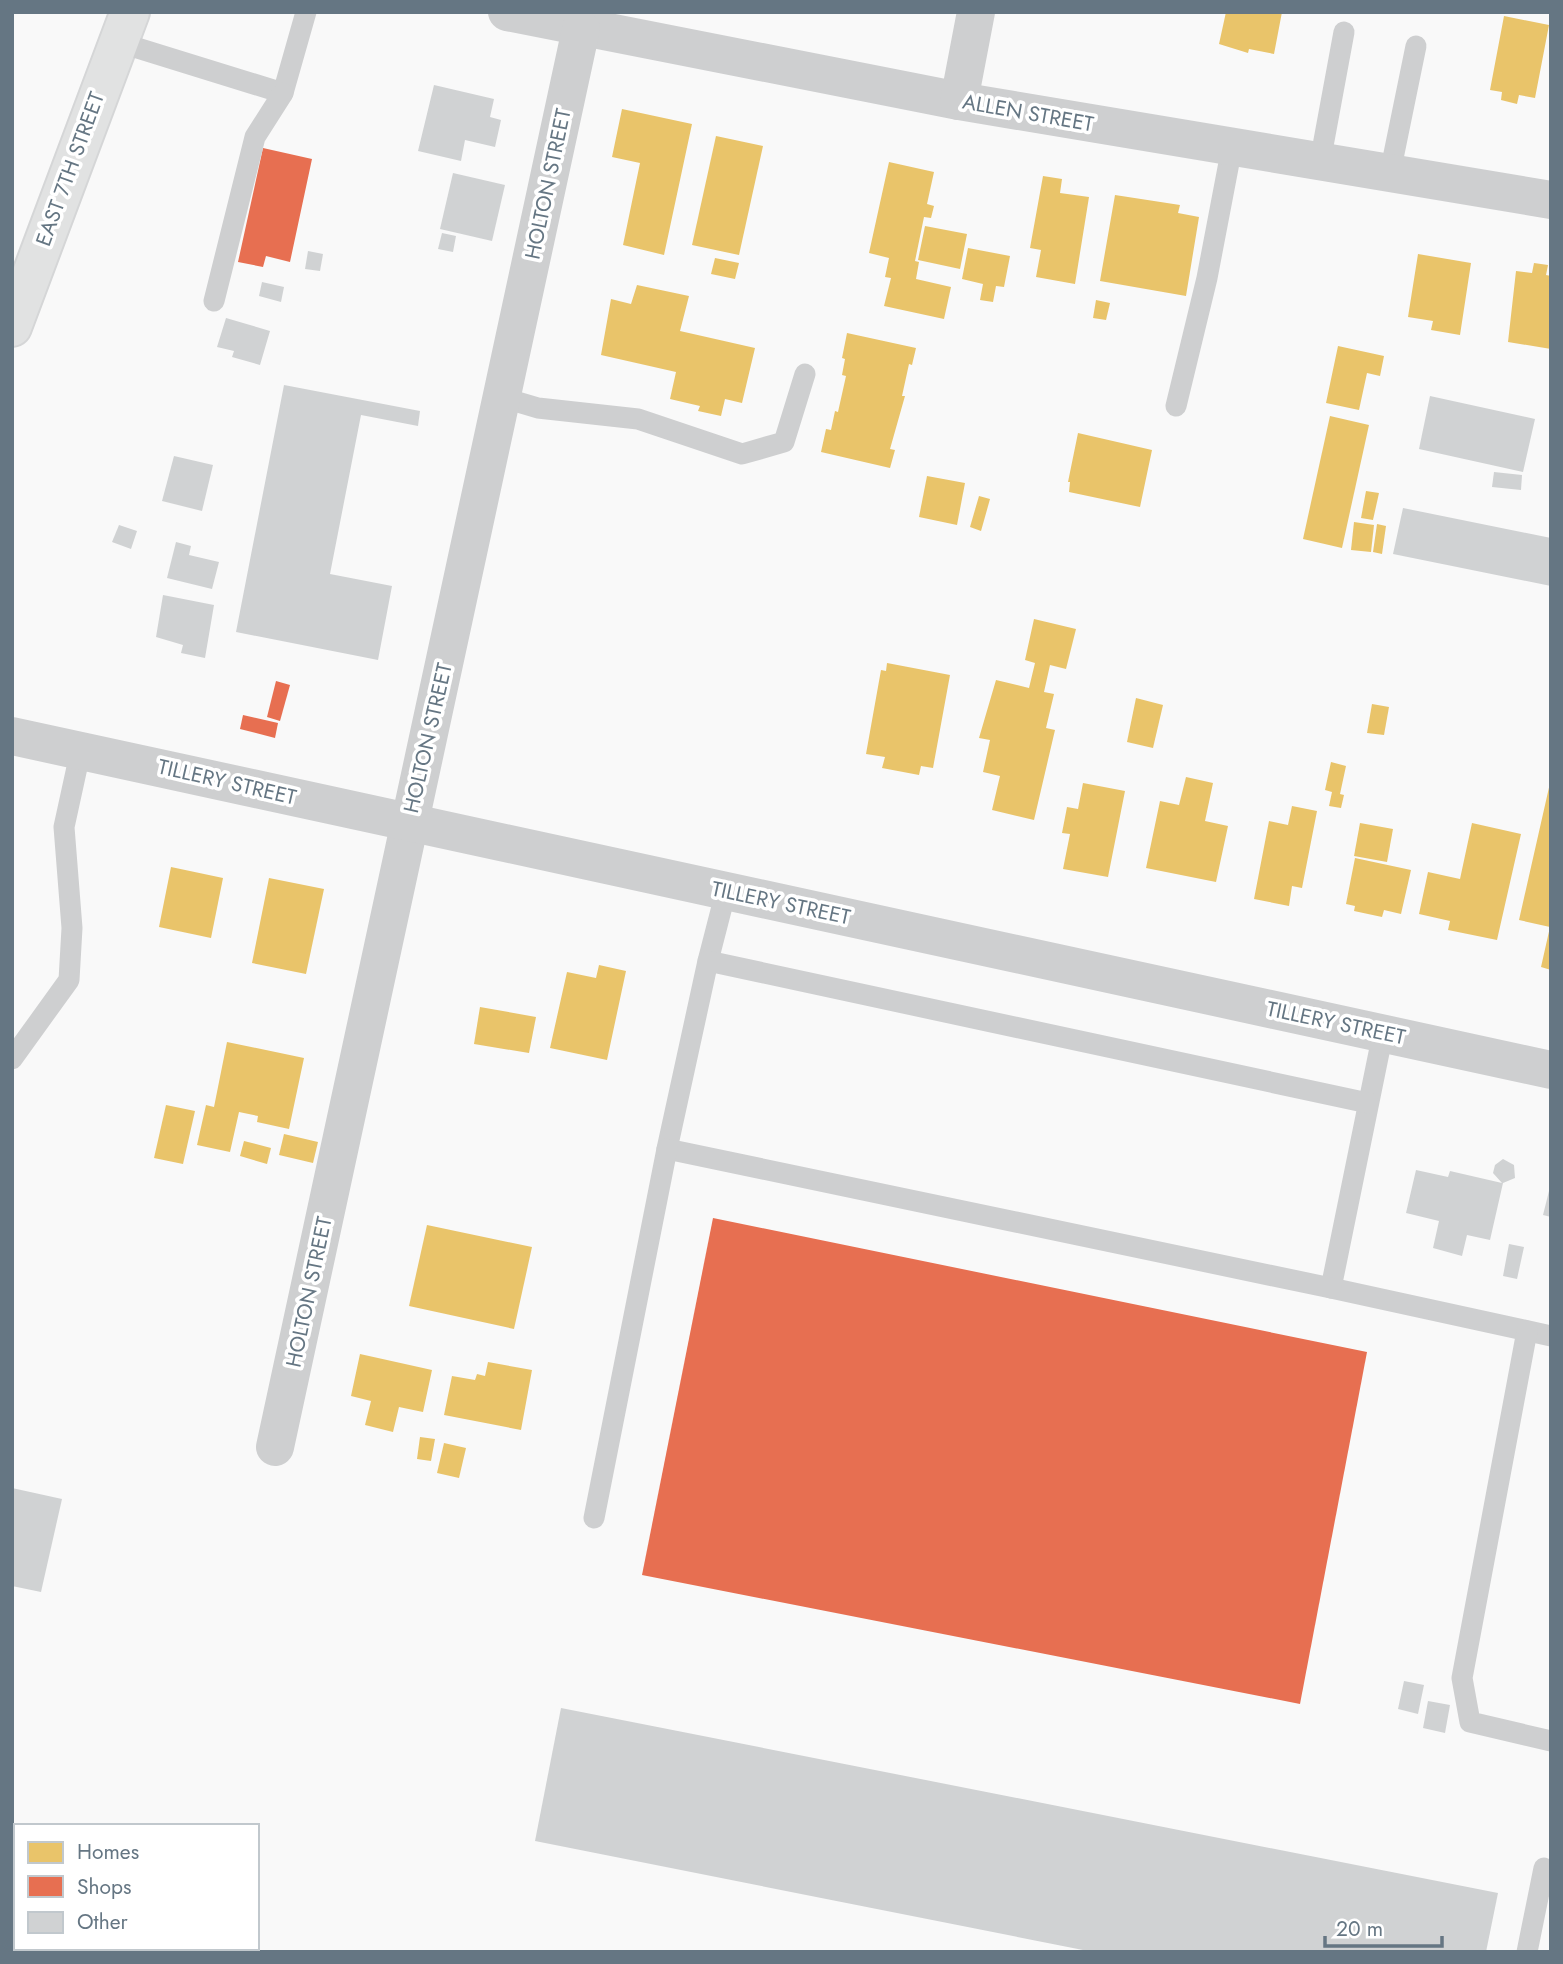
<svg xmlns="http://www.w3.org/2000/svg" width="1563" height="1964" viewBox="0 0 1563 1964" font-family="Jost,sans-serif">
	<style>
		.homes { fill: #e9c46a }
		.shops { fill: #e76f51 }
		.building { fill: #d0d2d3 }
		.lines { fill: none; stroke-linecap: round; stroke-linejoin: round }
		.primary-casing { stroke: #d5d6d7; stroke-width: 42 }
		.service { stroke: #cecfd0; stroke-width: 21 }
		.minor { stroke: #cecfd0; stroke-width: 38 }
		.tertiary { stroke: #cecfd0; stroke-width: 38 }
		.primary { stroke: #e1e2e2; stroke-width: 38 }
		.labels { text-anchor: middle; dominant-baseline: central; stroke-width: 7; stroke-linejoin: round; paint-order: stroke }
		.street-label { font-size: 21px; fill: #657683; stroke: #fff }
	</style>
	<rect width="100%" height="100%" fill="#f9f9f9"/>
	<g class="homes">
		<polygon points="1226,12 1282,12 1274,54 1249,49 1248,53 1219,44"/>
		<polygon points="1504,16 1549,25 1535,98 1519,95 1517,104 1501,100 1502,92 1490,90"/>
		<polygon points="622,109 692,124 664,255 623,245 640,163 612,157"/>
		<polygon points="716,136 763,146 739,255 692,245"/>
		<polygon points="889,162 934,172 927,204 934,206 931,218 924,217 915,261 919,262 916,279 951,287 944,319 884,306 891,278 885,277 889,258 869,253"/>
		<polygon points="1043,176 1062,179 1060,193 1089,197 1075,284 1036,277 1041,250 1030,248"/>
		<polygon points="1115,195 1180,205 1178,213 1199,217 1186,296 1100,281"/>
		<polygon points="925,226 967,234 960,269 918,260"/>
		<polygon points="968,248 1010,256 1004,287 996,286 993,302 980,300 983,284 962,279"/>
		<polygon points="1418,254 1471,263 1460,335 1431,330 1433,321 1408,317"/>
		<polygon points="715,258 739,263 735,279 711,274"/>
		<polygon points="1534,263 1548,265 1546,275 1551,276 1551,349 1508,342 1516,271 1532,273"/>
		<polygon points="637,285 689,296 680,331 755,348 742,403 725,399 721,416 698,411 700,406 670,399 676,372 601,355 611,299 631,304"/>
		<polygon points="1096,300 1110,303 1106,320 1093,318"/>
		<polygon points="847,333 916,348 912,365 909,364 902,396 905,396 890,449 895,450 890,468 821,452 826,429 831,430 835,411 838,412 846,376 842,375 845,359 842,358"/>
		<polygon points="1338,346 1384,356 1380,376 1367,373 1359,410 1326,403"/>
		<polygon points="1330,416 1369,425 1342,548 1303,539"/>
		<polygon points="1078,433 1152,450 1140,507 1069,492 1070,482 1068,482"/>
		<polygon points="927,476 965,483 957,525 919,517"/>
		<polygon points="1366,491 1379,493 1373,520 1361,518"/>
		<polygon points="979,496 990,499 981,531 970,527"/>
		<polygon points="1354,522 1374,525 1371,552 1351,550"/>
		<polygon points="1377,524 1386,526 1382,554 1373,552"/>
		<polygon points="1034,619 1076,629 1066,669 1050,665 1044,692 1054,694 1046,728 1055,730 1034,820 992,810 1000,776 983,772 990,740 979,738 996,680 1029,688 1035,663 1025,660"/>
		<polygon points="887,663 950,675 933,768 921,766 919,775 882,768 885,757 866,754 881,670 886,671"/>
		<polygon points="1136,698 1163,705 1153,748 1127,742"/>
		<polygon points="1372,704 1389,707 1384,735 1367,733"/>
		<polygon points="1331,762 1346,766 1340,794 1344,795 1341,808 1329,806 1332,792 1325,790"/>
		<polygon points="1186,777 1213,783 1205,821 1228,826 1216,882 1146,868 1160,801 1179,805"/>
		<polygon points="1083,783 1125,791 1108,877 1063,869 1070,834 1062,833 1067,807 1078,809"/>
		<polygon points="1550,783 1551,783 1551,970 1541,967 1550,927 1519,920"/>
		<polygon points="1292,806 1317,811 1302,888 1292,886 1289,906 1254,899 1269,821 1288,825"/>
		<polygon points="1360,823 1393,829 1387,862 1354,856"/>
		<polygon points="1472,823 1521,834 1497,940 1448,930 1450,921 1419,914 1428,872 1460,879"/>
		<polygon points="1355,858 1411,870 1401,914 1384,910 1382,917 1354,911 1355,906 1346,904"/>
		<polygon points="171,867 223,878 211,938 159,927"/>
		<polygon points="269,878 324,889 306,974 252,963"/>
		<polygon points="599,965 626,971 607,1060 550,1048 567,972 596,978"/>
		<polygon points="480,1007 536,1017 529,1053 474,1044"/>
		<polygon points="227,1042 304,1058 289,1129 257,1122 258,1116 239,1112 230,1152 197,1145 206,1105 214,1107"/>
		<polygon points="166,1105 195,1111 183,1164 154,1158"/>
		<polygon points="284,1134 318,1142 313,1163 279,1155"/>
		<polygon points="244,1141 271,1148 267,1164 240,1156"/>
		<polygon points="427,1225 532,1247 514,1329 409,1306"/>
		<polygon points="360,1354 432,1370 423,1412 399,1407 393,1432 365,1425 371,1401 351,1396"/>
		<polygon points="488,1362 532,1370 521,1430 444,1415 452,1376 475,1380 477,1374 485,1376"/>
		<polygon points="420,1437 435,1439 431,1461 417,1459"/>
		<polygon points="444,1443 466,1448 459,1478 437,1473"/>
	</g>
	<g class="shops">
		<polygon points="263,148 312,159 290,262 266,256 263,267 238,262"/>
		<polygon points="276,681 290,685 280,721 267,717"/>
		<polygon points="243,715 278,723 275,738 240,729"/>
		<polygon points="713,1218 1367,1352 1300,1704 642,1575"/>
	</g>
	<g class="building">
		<polygon points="434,85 494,99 490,117 501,120 495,147 465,140 461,161 418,151"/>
		<polygon points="453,173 505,185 492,241 440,229"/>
		<polygon points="442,233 456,236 453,252 438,249"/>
		<polygon points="308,251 323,254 320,271 305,269"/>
		<polygon points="262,282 284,287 281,302 259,296"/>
		<polygon points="226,318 270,331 260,365 232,357 234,351 217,347"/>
		<polygon points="284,385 420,411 418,426 361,415 330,574 392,586 378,660 236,632"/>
		<polygon points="1430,396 1535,419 1523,472 1419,449"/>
		<polygon points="174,456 213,465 202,511 162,501"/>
		<polygon points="1494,472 1522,475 1521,490 1492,487"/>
		<polygon points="1403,508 1551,538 1551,586 1393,554"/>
		<polygon points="119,525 137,531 131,549 112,542"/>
		<polygon points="176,542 191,546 189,555 219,562 212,589 167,578"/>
		<polygon points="163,595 214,605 205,658 181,653 183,645 156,637"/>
		<polygon points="1503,1159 1514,1165 1515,1178 1503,1183 1490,1240 1467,1235 1462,1256 1433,1248 1439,1221 1406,1213 1416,1170 1448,1177 1450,1171 1502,1183 1493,1173 1495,1165"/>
		<polygon points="1550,1187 1551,1187 1551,1217 1543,1215"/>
		<polygon points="1509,1244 1524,1247 1517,1279 1503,1276"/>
		<polygon points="12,1488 62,1499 41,1592 12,1586"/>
		<polygon points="1404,1681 1424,1685 1418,1714 1398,1709"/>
		<polygon points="1428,1701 1450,1705 1445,1733 1423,1728"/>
		<polygon points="561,1708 1498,1893 1486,1952 1093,1952 535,1841"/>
	</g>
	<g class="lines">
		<defs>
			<polyline id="primary" points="12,327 130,12"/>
		</defs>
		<use href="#primary" class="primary-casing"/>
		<g class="service">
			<polyline points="118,42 283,93 306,12"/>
			<polyline points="1320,162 1344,32"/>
			<polyline points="1390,173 1416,46"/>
			<polyline points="214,301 255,137 283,93"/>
			<polyline points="501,397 538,408 638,419 742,454 784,442 805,374"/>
			<polyline points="1176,406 1207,278 1232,147"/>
			<polyline points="708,961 726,891"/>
			<polyline points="1383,1033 1331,1288 1551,1336"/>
			<polyline points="12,1059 69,980 72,928 64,827 81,749"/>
			<polyline points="1331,1288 667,1149 708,961 1368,1103"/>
			<polyline points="1527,1331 1462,1678 1470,1722 1551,1741"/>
			<polyline points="594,1518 667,1149"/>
			<polyline points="1527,1952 1544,1868"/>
		</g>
		<g class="minor">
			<polyline points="507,12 959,101 1551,200"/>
			<polyline points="959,101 976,12"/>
			<polyline points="275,1447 581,29"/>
		</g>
		<polyline class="tertiary" points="12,736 1551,1070"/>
		<use href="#primary" class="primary"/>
	</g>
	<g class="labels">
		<g class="street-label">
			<text transform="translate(1028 113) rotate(10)">ALLEN STREET</text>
			<text transform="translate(70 169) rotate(-70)">EAST 7TH STREET</text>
			<text transform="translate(548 184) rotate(-78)">HOLTON STREET</text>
			<text transform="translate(428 738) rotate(-77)">HOLTON STREET</text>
			<text transform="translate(227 782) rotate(13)">TILLERY STREET</text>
			<text transform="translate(781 903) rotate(12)">TILLERY STREET</text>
			<text transform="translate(1336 1023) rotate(12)">TILLERY STREET</text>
			<text transform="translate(309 1292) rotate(-78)">HOLTON STREET</text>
		</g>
	</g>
	<rect width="1563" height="1964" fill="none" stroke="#657683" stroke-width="28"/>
	<rect x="14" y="1824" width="245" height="126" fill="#ffffff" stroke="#c1c8cd" stroke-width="2"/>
	<rect x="28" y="1842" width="35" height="21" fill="#e9c46a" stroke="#c1c8cd" stroke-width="2"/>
	<text x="77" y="1859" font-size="21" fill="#657683">Homes</text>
	<rect x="28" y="1876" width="35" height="21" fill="#e76f51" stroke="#c1c8cd" stroke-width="2"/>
	<text x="77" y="1894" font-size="21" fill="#657683">Shops</text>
	<rect x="28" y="1912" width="35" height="21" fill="#d0d2d3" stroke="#c1c8cd" stroke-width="2"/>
	<text x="77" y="1929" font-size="21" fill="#657683">Other</text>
	<path d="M1325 1936v10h117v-10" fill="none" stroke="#657683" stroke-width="3.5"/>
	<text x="1336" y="1936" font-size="21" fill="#657683" stroke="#ffffff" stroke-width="5" paint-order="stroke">20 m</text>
</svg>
